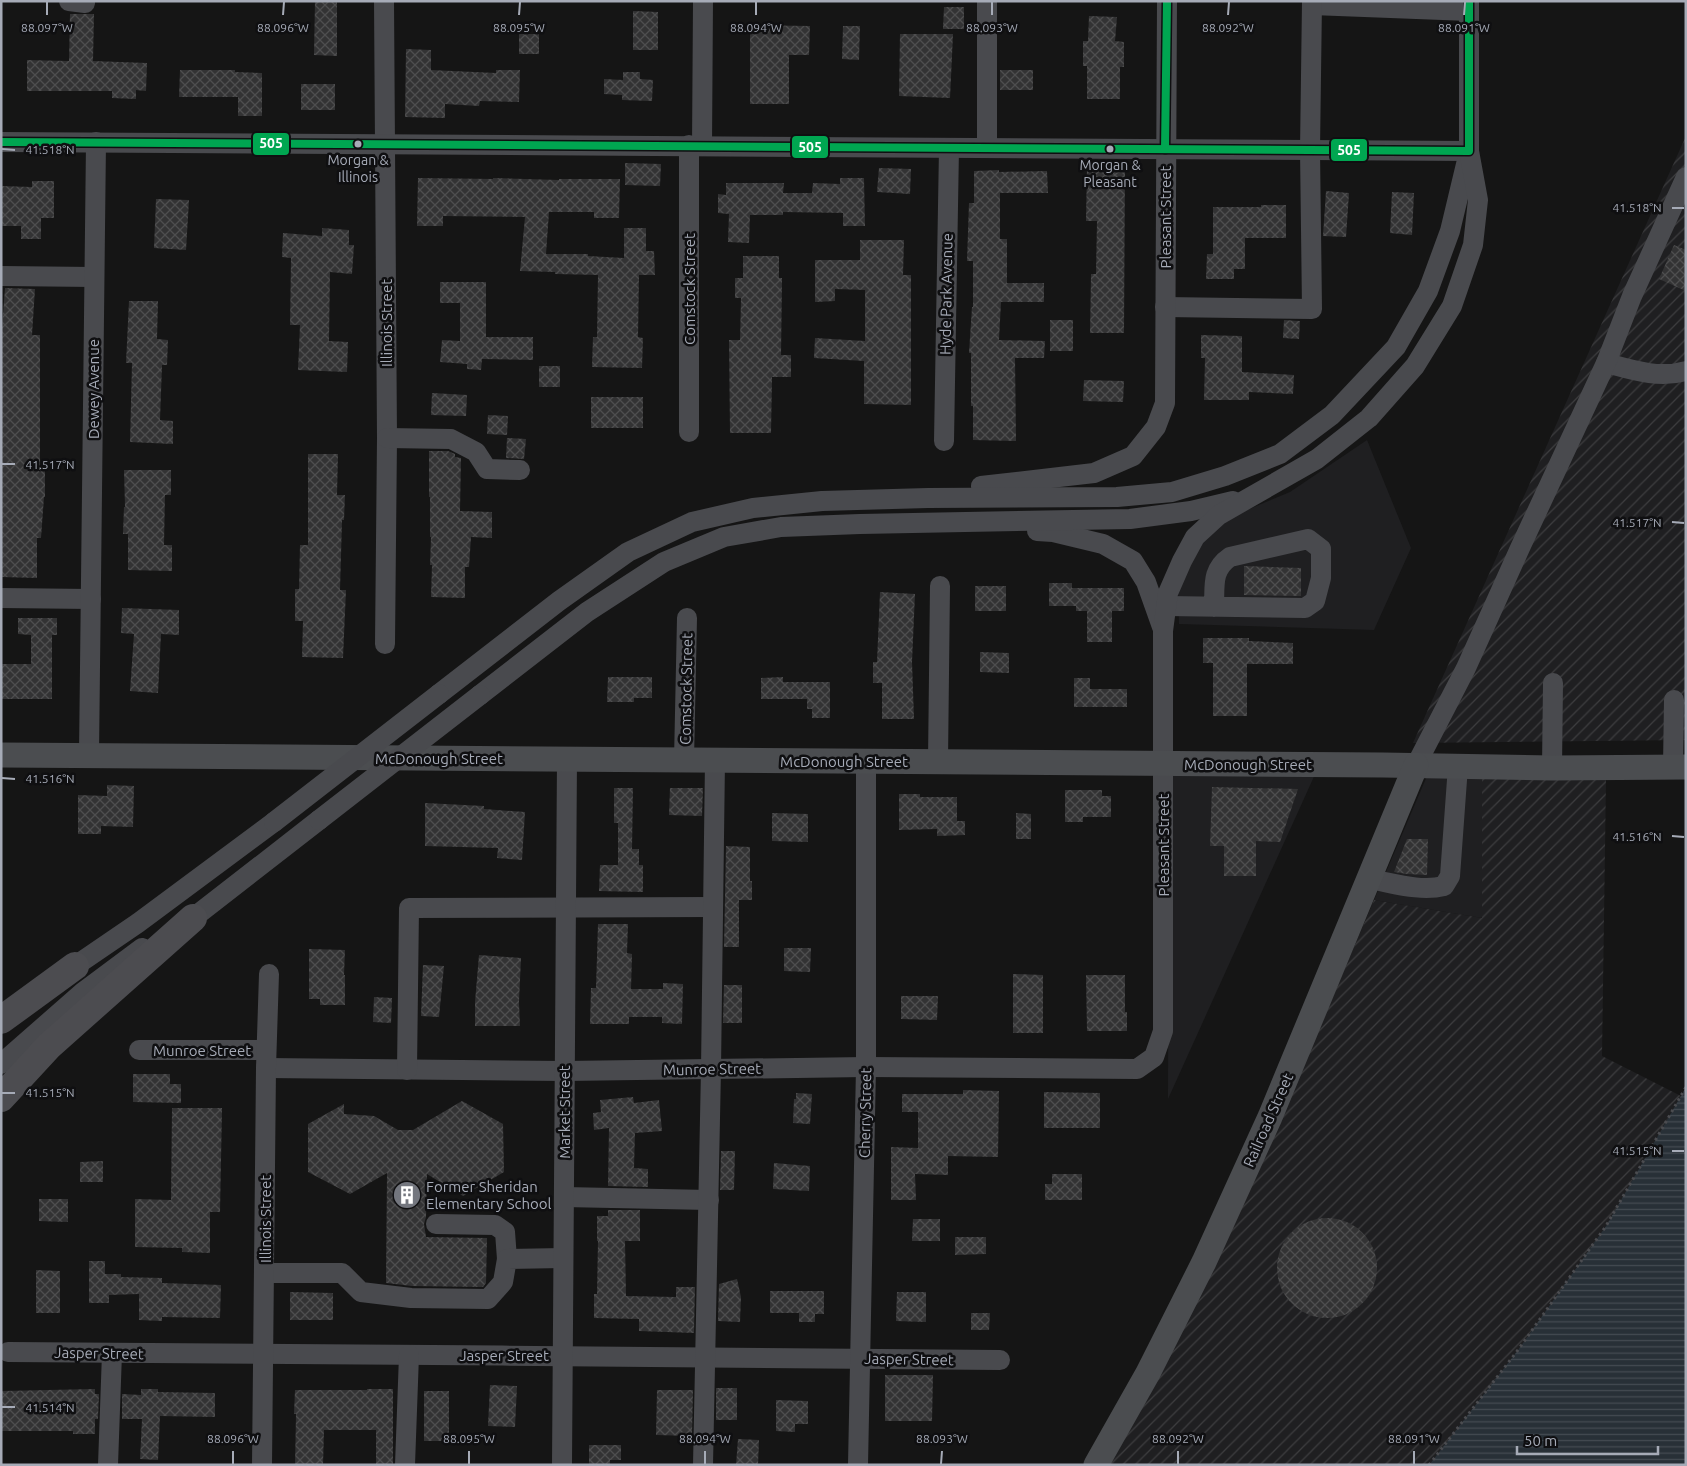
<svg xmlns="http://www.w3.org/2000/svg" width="1687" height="1466" viewBox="0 0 1687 1466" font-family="Ubuntu,sans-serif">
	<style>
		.built { fill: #1f1f21 }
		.industrial { fill: url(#industrial-furrows) }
		.water { fill: url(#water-rules) }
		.building { fill: url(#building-cross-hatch) }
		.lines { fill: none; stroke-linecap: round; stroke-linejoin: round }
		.path { stroke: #4b4c50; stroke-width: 3; stroke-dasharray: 2.5 4; stroke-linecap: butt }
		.minor { stroke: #494a4e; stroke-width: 20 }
		.major { stroke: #4b4d50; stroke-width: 25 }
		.highway { stroke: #4c4c50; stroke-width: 28 }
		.minor-bridge { stroke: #494a4e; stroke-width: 20 }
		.bus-1-casing { stroke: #0f0f11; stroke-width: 11 }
		.bus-1 { stroke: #00a651; stroke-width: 8 }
		.ticks { fill: none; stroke: #a6abb7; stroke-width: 2 }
		.bus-dot { fill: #a6abb7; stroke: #0f0f11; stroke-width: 2 }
		.labels { text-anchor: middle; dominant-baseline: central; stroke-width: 5; stroke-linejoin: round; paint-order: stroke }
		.bus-label { font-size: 14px; fill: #a6abb7; stroke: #0f0f11 }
		.street-label { font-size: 15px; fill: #a6abb7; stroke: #0f0f11 }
		.poi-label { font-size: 15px; fill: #a6abb7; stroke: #0f0f11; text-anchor: start }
		.ticks-label { font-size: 12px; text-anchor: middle; fill: #a6abb7; stroke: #0f0f11; stroke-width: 5; stroke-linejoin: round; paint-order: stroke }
		.line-badge { stroke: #0f0f11; stroke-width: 2 }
		.badge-label { font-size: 14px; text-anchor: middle; font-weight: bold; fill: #fff }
	</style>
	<defs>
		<pattern id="industrial-furrows" width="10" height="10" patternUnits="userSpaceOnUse" patternTransform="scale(1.25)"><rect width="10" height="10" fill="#1f1f21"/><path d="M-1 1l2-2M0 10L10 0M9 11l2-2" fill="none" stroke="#3d3d3f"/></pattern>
		<pattern id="water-rules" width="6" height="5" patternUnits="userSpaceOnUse" patternTransform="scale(1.25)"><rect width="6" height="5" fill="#283037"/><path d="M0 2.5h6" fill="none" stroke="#444b52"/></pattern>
		<pattern id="building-cross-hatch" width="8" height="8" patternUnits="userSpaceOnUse" patternTransform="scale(1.25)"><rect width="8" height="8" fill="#333334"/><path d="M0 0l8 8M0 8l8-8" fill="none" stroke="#4e4e4f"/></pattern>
	</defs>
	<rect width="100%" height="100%" fill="#151515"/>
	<g class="built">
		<polygon points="1367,440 1411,548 1374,630 1179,624 1178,591 1205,535 1230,517 1290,492"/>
		<polygon points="1317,770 1168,1099 1169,771"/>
		<polygon points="1427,776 1482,776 1482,918 1374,900"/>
	</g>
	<g class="industrial">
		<polygon points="1686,136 1686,740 1413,743"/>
		<polygon points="1482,776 1606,779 1602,1056 1681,1096 1606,1226 1518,1350 1429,1465 1107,1465 1321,1025 1374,900 1482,918"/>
	</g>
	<polygon class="water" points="1686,1087 1686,1465 1429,1465 1518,1350 1606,1226"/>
	<g class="building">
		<polygon points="315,1 337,1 337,56 314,55"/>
		<polygon points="944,7 964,7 964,29 943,29"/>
		<polygon points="633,11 658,12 658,50 633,50"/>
		<polygon points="70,14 94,14 93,61 147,63 146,91 136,90 136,99 112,98 112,91 27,91 27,60 69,61"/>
		<polygon points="1089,16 1117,17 1115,41 1124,42 1124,67 1120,67 1120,99 1087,99 1087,66 1083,66 1083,41 1088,41"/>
		<polygon points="750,25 810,26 809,55 789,55 789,104 750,104"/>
		<polygon points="843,26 860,26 859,60 842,59"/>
		<rect x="519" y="34" width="20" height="20"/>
		<polygon points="900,34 953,34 950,98 899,96"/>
		<polygon points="406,49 431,50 431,70 496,73 496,70 520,70 519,102 480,101 479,106 445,104 445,118 405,117"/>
		<polygon points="180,70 235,70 235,72 262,73 262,116 238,116 238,97 179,97"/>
		<rect x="1000" y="70" width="33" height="20"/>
		<polygon points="623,72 640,72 640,79 653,80 652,101 622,100 622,95 604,94 604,79 623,80"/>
		<rect x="301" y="84" width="34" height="26"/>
		<polygon points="625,163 661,164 660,186 625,185"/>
		<polygon points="1087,167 1125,168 1124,333 1090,333 1091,274 1096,274 1097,221 1086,221"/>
		<polygon points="879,168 911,169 910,194 877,192"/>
		<polygon points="999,170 999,172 1047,171 1048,193 1000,193 1000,239 1007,239 1007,283 1044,283 1044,302 1001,302 999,340 1045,341 1044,358 1015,358 1016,441 973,440 973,406 971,406 971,353 969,353 972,307 973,307 973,261 967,261 969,203 974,203 974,171"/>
		<polygon points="418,178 493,179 493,178 559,180 559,179 620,179 619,218 594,218 594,212 549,212 546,254 588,254 588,256 624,258 624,228 646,228 646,251 654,251 655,275 639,275 638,337 643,338 642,368 592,367 593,337 597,337 598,275 555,274 555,272 520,271 525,217 443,216 443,226 417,226"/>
		<polygon points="840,178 864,178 865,226 843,226 843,213 783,212 783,215 750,215 749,243 728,242 729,214 718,213 718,194 726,195 726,183 784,183 783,193 812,193 813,183 840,184"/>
		<polygon points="32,181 54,181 54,218 41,218 41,239 21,239 21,226 1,226 1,186 32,187"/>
		<polygon points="1326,191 1349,193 1346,237 1323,236"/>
		<polygon points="1392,192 1414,193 1412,235 1390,233"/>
		<polygon points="156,199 189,200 186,250 154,248"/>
		<polygon points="1261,205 1286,205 1286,238 1245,238 1245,269 1234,269 1234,279 1206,279 1207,254 1213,254 1213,207 1261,207"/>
		<polygon points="322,228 349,230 349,245 354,245 352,274 330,272 329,341 348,342 347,372 298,370 300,325 290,325 291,258 282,257 283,233 322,236"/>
		<polygon points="860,240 904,240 903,275 911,275 911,405 864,404 864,361 814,358 815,338 865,341 865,290 835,289 835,301 815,302 815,260 860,260"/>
		<polygon points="1674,245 1686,250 1686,291 1659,279"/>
		<polygon points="743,256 779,256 779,278 782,278 781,355 791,355 791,377 772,377 771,433 730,433 729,340 740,340 741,298 735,298 735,278 743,278"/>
		<polygon points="440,282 486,282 486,337 533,337 533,360 482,359 481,370 467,369 467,364 440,362 442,340 460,341 460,303 440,303"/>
		<polygon points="5,288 35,289 32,335 40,335 40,469 45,469 45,497 44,497 41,538 37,538 37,578 1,577 1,341"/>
		<polygon points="129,301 158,301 157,339 168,340 167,365 162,365 160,420 173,421 173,444 130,442 132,363 126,363"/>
		<rect x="1050" y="320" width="23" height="31"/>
		<polygon points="1284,320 1300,321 1299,339 1283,338"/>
		<polygon points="1201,335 1242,336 1242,372 1294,375 1293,394 1249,392 1249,400 1204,400 1205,358 1201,358"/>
		<rect x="539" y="366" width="21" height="21"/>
		<polygon points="1084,380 1124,381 1123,402 1083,401"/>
		<polygon points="432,393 467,395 466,416 431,415"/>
		<rect x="591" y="397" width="52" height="31"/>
		<polygon points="488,415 508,416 507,435 487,434"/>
		<polygon points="507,438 526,439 524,459 506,458"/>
		<polygon points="429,451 448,451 455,454 455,457 461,458 460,511 492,512 492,538 471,537 469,567 465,567 465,598 431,597 432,565 430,565 431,537 430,537 430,497 429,497"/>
		<polygon points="308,454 338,454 337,495 345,495 344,520 342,520 340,590 346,590 343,658 302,657 303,621 295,621 295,589 299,589 300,545 308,545"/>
		<polygon points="124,470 171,470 171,495 165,495 164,545 172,545 172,571 128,570 128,534 123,534 124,507 125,507"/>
		<polygon points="1244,566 1301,568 1301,596 1244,595"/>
		<polygon points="1049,583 1072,583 1072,588 1124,588 1124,611 1112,611 1112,642 1087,642 1087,611 1076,611 1076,606 1049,606"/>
		<rect x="975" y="586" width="31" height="25"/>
		<polygon points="880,592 915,594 912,662 914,719 882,719 882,683 873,683 873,662 877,662"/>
		<polygon points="122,608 179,610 179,635 161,634 158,693 130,691 134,634 121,633"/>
		<polygon points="18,618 57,618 57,635 52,635 52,699 1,699 1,664 31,664 31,635 18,634"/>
		<polygon points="1203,638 1249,638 1249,641 1293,643 1293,664 1247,664 1247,716 1213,716 1213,663 1203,663"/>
		<polygon points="980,652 1009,653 1009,673 980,672"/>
		<polygon points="608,677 652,677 652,698 634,698 634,702 607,702"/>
		<polygon points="783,677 783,682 830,682 830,718 812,718 812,709 807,709 807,699 761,699 761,678"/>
		<polygon points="1074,678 1090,678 1090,689 1127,689 1127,707 1074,707"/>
		<polygon points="107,785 134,786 133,827 101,826 101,834 78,834 78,795 107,796"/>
		<polygon points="1212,787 1298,789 1280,842 1256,841 1256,876 1224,876 1224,846 1210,846"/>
		<polygon points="614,788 633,788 632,849 639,849 639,865 643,865 643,892 599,891 600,865 618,865 618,823 614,823"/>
		<polygon points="670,788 703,788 702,816 669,815"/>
		<polygon points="1065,790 1102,790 1102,796 1111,796 1111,817 1083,817 1083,822 1065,822"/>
		<polygon points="899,794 920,794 920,797 957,797 957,821 965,821 965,835 937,836 937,829 899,830"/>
		<polygon points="425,803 484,806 484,809 525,812 522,860 497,858 498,848 425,846"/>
		<polygon points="772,813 808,814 808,842 772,841"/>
		<polygon points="1016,813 1031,814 1031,839 1016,839"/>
		<polygon points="1407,839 1428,839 1427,875 1407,874 1394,872"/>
		<polygon points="726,846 750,847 750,881 752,881 752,900 739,900 739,947 724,947"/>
		<polygon points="598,924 628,924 627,953 632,954 631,989 663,989 663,983 683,984 682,1024 662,1023 662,1017 629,1017 629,1024 590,1024 591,988 596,988"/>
		<polygon points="784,948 811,948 810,972 784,971"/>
		<polygon points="309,949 345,950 344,975 345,975 345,1005 320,1005 320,999 309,999"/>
		<polygon points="479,955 521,958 519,1002 520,1026 475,1026 475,1002"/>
		<polygon points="423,965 444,966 439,1017 421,1016"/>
		<polygon points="1013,974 1043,975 1043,1033 1013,1033"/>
		<polygon points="1086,975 1125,975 1125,1012 1127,1012 1127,1031 1087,1031"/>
		<polygon points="724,985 742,985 742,1023 723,1023"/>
		<polygon points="901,996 938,996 937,1020 901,1019"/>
		<polygon points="374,997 392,998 391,1023 373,1022"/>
		<polygon points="133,1074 170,1074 170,1084 181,1084 181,1103 133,1102"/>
		<polygon points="963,1090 999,1091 998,1157 948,1156 948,1175 915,1174 916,1200 891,1200 891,1147 918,1148 918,1112 902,1112 902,1094 963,1094"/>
		<polygon points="1044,1092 1100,1093 1100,1128 1044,1128"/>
		<polygon points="796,1093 812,1094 810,1124 793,1123 794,1099 796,1099"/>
		<polygon points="633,1097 634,1103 659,1100 662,1131 635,1133 634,1168 648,1169 648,1187 608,1186 609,1128 594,1130 593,1113 601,1112 600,1100"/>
		<polygon points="462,1101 503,1124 504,1172 463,1196 427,1174 426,1217 424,1224 426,1237 487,1238 486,1283 483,1287 412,1286 386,1283 387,1173 350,1194 308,1172 308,1124 344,1104 344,1114 374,1116 398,1130 413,1130"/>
		<polygon points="172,1108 222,1108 220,1212 210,1212 210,1253 182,1252 182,1248 135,1247 135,1199 171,1200"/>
		<polygon points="721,1151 735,1151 734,1190 720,1190"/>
		<polygon points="103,1161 103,1182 80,1182 80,1162"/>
		<polygon points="774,1163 810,1166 809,1191 773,1189"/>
		<polygon points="1052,1174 1082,1174 1082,1200 1045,1200 1045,1184 1052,1184"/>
		<polygon points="39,1199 68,1199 68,1222 39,1221"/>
		<polygon points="608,1210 640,1210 640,1241 625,1241 626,1296 676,1297 676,1287 695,1287 694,1333 639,1331 639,1319 594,1318 594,1294 597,1294 598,1241 597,1241 597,1216 608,1216"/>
		<circle cx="1327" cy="1268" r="50"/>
		<polygon points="913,1219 940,1219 940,1241 912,1241"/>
		<polygon points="955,1237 986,1237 986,1254 955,1255"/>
		<polygon points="89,1261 105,1261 105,1274 121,1274 121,1277 162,1278 162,1283 221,1285 220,1318 162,1317 162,1321 139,1320 139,1294 109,1295 109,1303 89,1303"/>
		<polygon points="36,1270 60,1271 60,1313 36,1313"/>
		<polygon points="737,1279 741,1297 740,1322 718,1321 719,1284"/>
		<polygon points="770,1291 824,1291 824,1314 815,1314 815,1322 799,1322 799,1313 770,1313"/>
		<polygon points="290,1292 333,1293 333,1320 290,1320"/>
		<polygon points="897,1292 926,1292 926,1322 896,1321"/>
		<polygon points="971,1313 990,1313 989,1330 971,1330"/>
		<polygon points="885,1375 933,1375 932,1421 885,1421"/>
		<polygon points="490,1385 517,1386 515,1427 488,1426"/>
		<rect x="716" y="1388" width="21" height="32"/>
		<polygon points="95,1389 95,1394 99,1394 98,1419 95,1419 95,1434 73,1434 73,1431 1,1431 1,1391"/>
		<polygon points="141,1389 158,1389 158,1392 215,1393 215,1417 160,1416 158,1460 140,1459 142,1419 122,1419 122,1394 141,1395"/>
		<polygon points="367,1389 393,1389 393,1465 376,1465 376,1430 324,1430 323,1465 295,1465 296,1414 294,1414 295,1390 367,1390"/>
		<polygon points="657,1390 693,1390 692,1436 656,1435"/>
		<rect x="424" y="1391" width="25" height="50"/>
		<polygon points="776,1400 808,1401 808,1424 795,1424 795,1432 776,1431"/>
		<polygon points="738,1439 759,1440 758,1465 736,1465"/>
		<polygon points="589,1445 621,1445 621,1460 610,1460 610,1465 589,1465"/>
	</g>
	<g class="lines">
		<polyline class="path" points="1429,1465 1518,1350 1606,1226 1686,1087"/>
		<g class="minor">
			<polyline points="69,1 85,3"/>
			<polyline points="384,1 387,438 385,644"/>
			<polyline points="1312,5 1469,11"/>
			<polyline points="1,142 1469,151"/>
			<polyline points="702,146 703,1"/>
			<polyline points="987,148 987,1"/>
			<polyline points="1,276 94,277"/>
			<polyline points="1165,307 1312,309 1310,150 1312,1"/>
			<path d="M1606,363C1632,370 1659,379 1686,371"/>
			<polyline points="689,432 689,145"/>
			<polyline points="387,438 451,439 476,452 487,469 520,470"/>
			<polyline points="944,441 949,148"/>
			<polyline points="981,486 1094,473 1133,456 1156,427 1165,403 1167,1"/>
			<polyline points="1037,531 1053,532 1103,544 1133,561 1146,582 1162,627"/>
			<polyline points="1,598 91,599"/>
			<path d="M1166,606L1305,608L1315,601L1321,578V549L1308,539L1230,557C1211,570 1215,586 1214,607"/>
			<polyline points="439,694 559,601 628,552 692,522 753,508 822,501 928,498 1117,497 1172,492 1225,476 1280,454 1332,415 1396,347 1428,291 1450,231 1467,160"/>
			<polyline points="480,695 587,612 664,562 724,537 781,527 860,524 1130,519 1191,511 1233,501"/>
			<polyline points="89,755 96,142"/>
			<polyline points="684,760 687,618"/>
			<polyline points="938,761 940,586"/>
			<polyline points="1416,765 1466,668 1520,548 1606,363 1632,296 1686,177"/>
			<polyline points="1673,767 1674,700"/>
			<polyline points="1552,768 1553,683"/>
			<path d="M1369,879C1393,883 1420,892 1444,886L1450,876L1458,766"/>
			<polyline points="182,924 193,918 319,820"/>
			<polyline points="64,972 75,966 138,923 274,822"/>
			<polyline points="139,1050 266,1050"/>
			<polyline points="1,1064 83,992 142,948"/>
			<polyline points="266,1068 565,1071 866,1067 1137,1069 1154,1057 1163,1031 1163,631 1168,593 1182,561 1195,537 1219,515 1317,459 1369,418 1415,366 1452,306 1473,245 1478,200 1469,151 1469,1"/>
			<polyline points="407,1070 409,908 713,907"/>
			<polyline points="564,1197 709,1200"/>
			<polyline points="436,1224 495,1225 505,1232 507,1259"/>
			<polyline points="264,1273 342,1273 361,1292 411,1298 488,1299 503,1282 507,1259 563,1258"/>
			<path d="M8,1352C339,1356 669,1355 1000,1360"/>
			<polyline points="108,1465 112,1353"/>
			<polyline points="262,1465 266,1068 269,974"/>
			<polyline points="405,1465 409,1355"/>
			<polyline points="562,1465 567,759"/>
			<polyline points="703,1465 711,1069 715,760"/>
			<polyline points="858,1465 866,1067 866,761"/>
		</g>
		<g class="major">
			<polyline points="1,755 1383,765 1552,768 1686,767"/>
			<polyline points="1096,1465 1148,1373 1204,1262 1270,1117 1416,765"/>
		</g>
		<g class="highway">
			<polyline points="1,1020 75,966"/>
			<polyline points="1,1098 49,1046 193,918"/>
		</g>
		<g class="minor-bridge">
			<polyline points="319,820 480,695"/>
			<polyline points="274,822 439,694"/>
		</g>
		<defs>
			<g id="bus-1">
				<polyline points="1,142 1469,151 1469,1"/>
				<polyline points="1165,149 1167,1"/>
			</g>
		</defs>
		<use href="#bus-1" class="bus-1-casing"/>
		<use href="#bus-1" class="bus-1"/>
	</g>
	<path class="ticks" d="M47,15V2M283,15L284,2M519,15L520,2M756,15V2M992,15V2M1228,15L1229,2M1464,15L1465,2M2,149L15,150M1672,208H1684M2,464H15M1672,522L1684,523M2,778L15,779M1672,836L1684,837M2,1093H15M1672,1151H1684M2,1407H15M233,1464V1451M469,1464V1451M705,1464V1451M941,1464L942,1451M1178,1464V1451M1414,1464V1451"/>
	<defs>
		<symbol id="building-disc" viewBox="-11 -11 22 22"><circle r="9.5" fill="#73767e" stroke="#0f0f11"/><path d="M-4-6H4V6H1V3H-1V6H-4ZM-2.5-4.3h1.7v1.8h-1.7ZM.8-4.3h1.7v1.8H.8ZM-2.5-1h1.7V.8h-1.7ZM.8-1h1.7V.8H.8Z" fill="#fff"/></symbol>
	</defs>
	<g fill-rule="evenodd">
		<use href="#building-disc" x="391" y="1179" width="32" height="32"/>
	</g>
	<g class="bus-dot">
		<circle cx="358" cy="144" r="4.5"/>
		<circle cx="1110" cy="149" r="4.5"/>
	</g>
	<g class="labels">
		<g class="bus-label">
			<text x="358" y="160">Morgan &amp;<tspan x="358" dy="17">Illinois</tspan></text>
			<text x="1110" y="165">Morgan &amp;<tspan x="1110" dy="17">Pleasant</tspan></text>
		</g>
		<g class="street-label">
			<text transform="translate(1165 217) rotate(-90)">Pleasant Street</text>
			<text transform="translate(689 289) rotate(-90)">Comstock Street</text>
			<text transform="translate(946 294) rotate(-89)">Hyde Park Avenue</text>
			<text transform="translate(386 323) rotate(-90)">Illinois Street</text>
			<text transform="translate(93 389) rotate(-90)">Dewey Avenue</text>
			<text transform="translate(686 689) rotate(-89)">Comstock Street</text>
			<text x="439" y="758">McDonough Street</text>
			<text x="844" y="761">McDonough Street</text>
			<text x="1248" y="764">McDonough Street</text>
			<text transform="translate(1163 845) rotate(-90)">Pleasant Street</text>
			<text x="202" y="1050">Munroe Street</text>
			<text transform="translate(712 1069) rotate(-1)">Munroe Street</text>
			<text transform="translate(564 1112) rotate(-90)">Market Street</text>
			<text transform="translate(865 1113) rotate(-89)">Cherry Street</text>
			<text transform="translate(1268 1120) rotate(-66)">Railroad Street</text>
			<text transform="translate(265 1219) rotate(-90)">Illinois Street</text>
			<text transform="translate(99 1353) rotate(1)">Jasper Street</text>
			<text x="504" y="1355">Jasper Street</text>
			<text transform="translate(909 1359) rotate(1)">Jasper Street</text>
		</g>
		<g class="poi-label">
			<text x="426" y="1186">Former Sheridan<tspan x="426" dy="17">Elementary School</tspan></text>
		</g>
	</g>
	<g class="ticks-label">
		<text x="47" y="32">88.097°W</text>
		<text x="283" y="32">88.096°W</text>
		<text x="519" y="32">88.095°W</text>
		<text x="756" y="32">88.094°W</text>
		<text x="992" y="32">88.093°W</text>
		<text x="1228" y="32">88.092°W</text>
		<text x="1464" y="32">88.091°W</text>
		<text x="50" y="154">41.518°N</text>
		<text x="1637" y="212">41.518°N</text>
		<text x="50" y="469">41.517°N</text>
		<text x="1637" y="527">41.517°N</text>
		<text x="50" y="783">41.516°N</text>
		<text x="1637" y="841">41.516°N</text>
		<text x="50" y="1097">41.515°N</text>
		<text x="1637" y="1155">41.515°N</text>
		<text x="50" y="1412">41.514°N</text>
		<text x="233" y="1443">88.096°W</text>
		<text x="469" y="1443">88.095°W</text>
		<text x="705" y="1443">88.094°W</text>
		<text x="942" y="1443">88.093°W</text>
		<text x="1178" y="1443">88.092°W</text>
		<text x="1414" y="1443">88.091°W</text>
	</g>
	<g class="line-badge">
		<rect x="252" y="132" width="38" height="24" rx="5" fill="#00a651"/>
		<rect x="791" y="135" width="38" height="24" rx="5" fill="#00a651"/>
		<rect x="1330" y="138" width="38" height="24" rx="5" fill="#00a651"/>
	</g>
	<g class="badge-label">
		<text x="271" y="148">505</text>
		<text x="810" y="152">505</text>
		<text x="1349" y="155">505</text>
	</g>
	<rect width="1687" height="1466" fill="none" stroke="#a6abb7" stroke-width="5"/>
	<path d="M1517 1446v8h141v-8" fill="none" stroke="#a6abb7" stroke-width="2.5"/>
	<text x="1524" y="1446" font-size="15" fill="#a6abb7" stroke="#0f0f11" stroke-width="4" paint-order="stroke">50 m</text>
</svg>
